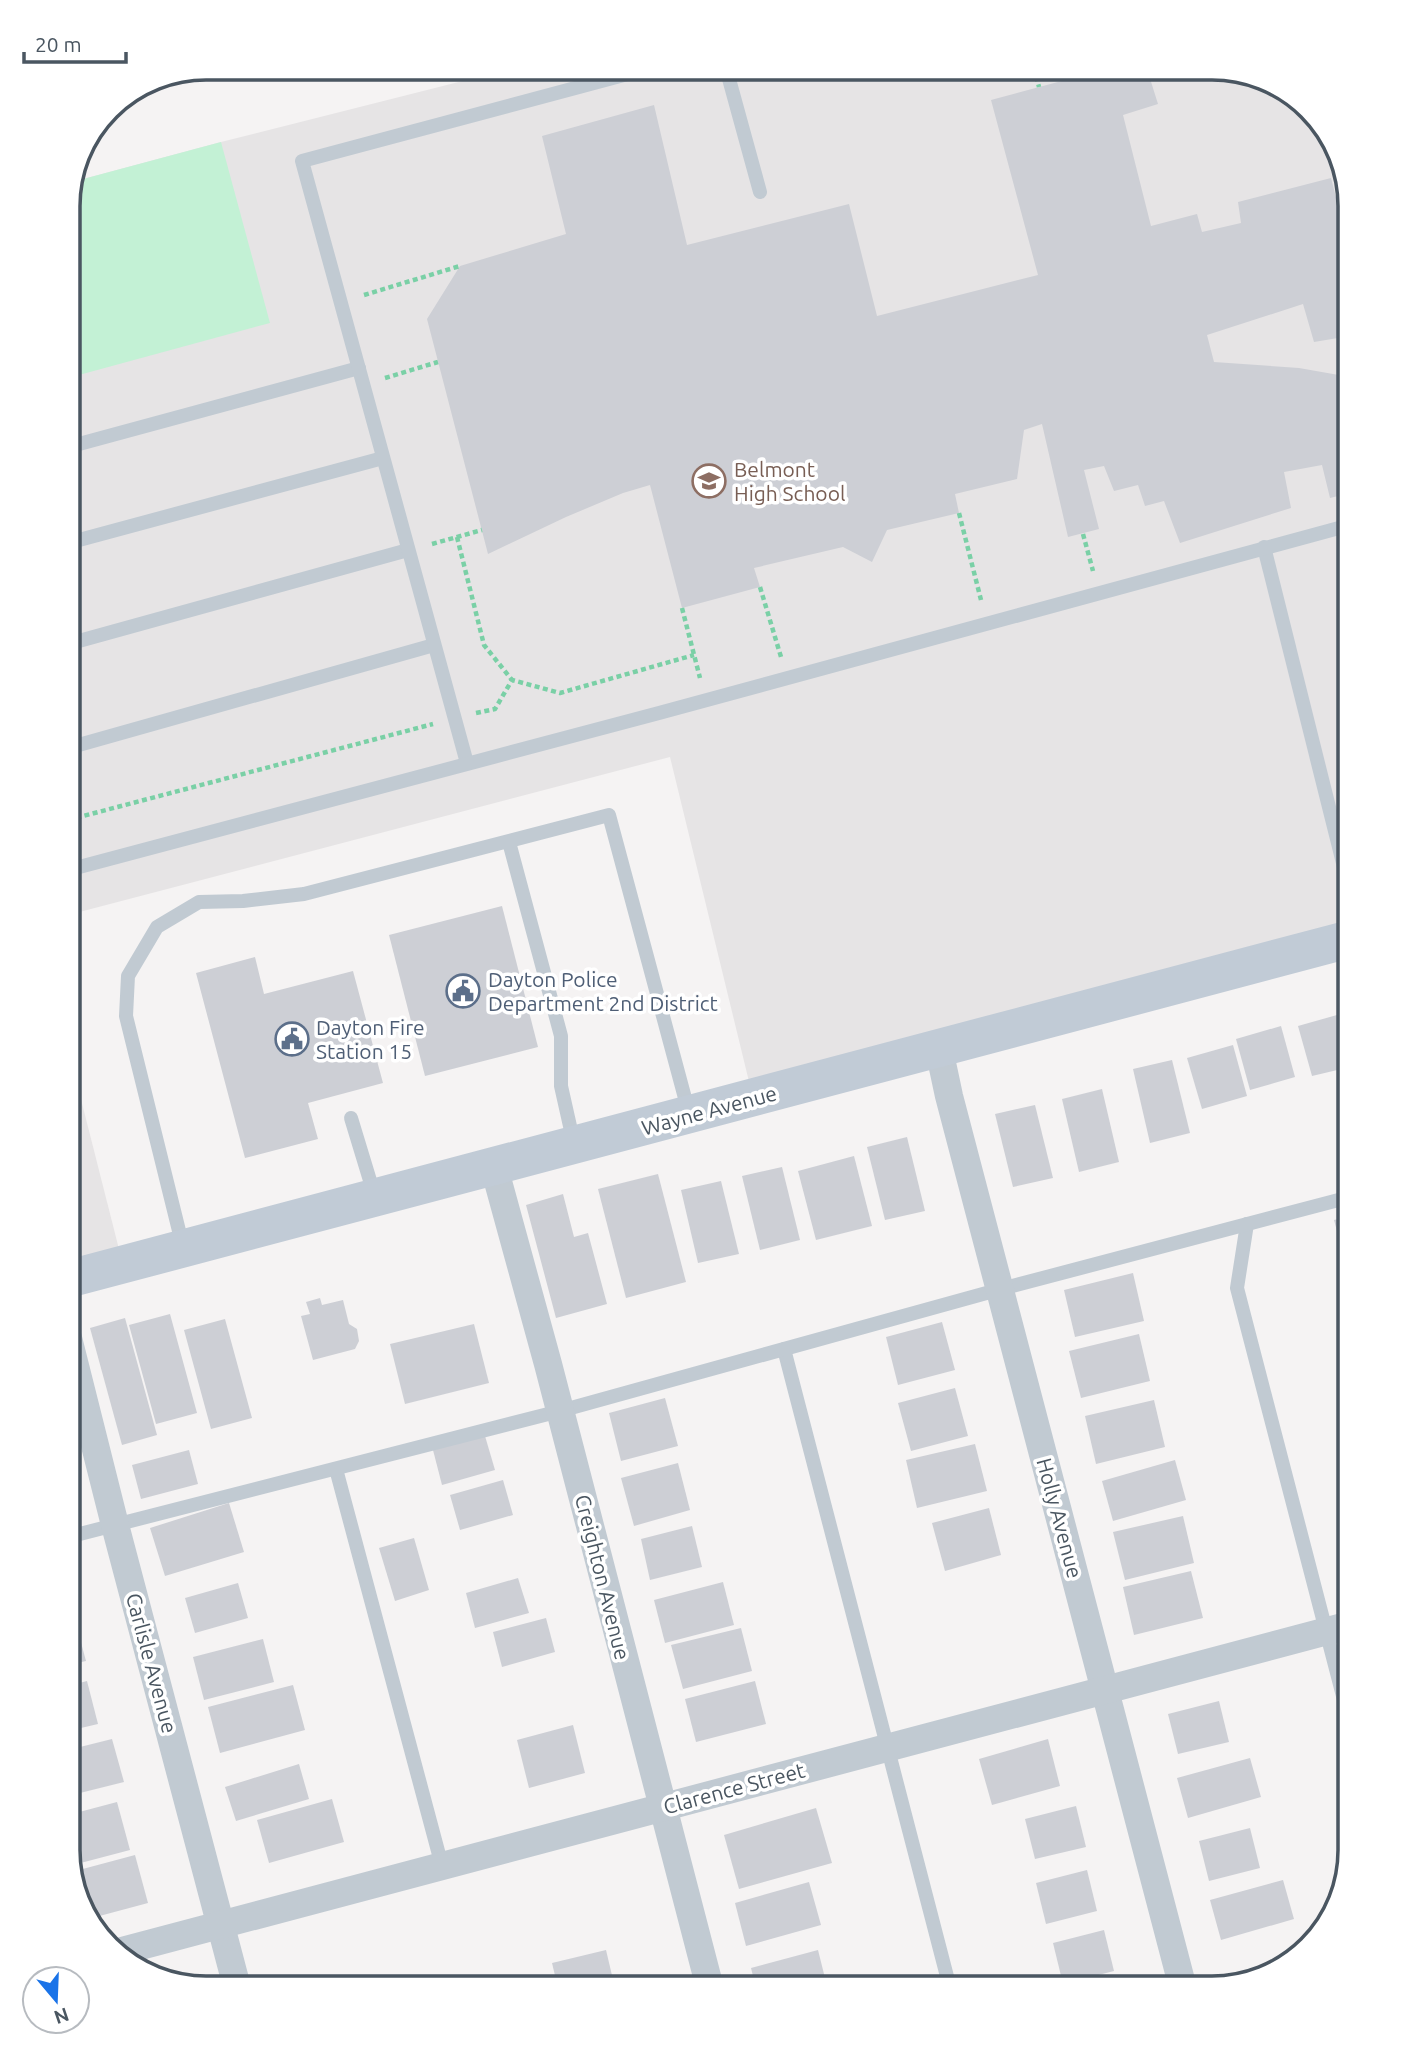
<svg xmlns="http://www.w3.org/2000/svg" width="1418" height="2056" viewBox="0 0 1418 2056" font-family="Ubuntu,sans-serif">
	<style>
		.education { fill: #e6e4e5 }
		.green { fill: #c3f1d5 }
		.building { fill: #cdcfd5 }
		.lines { fill: none; stroke-linecap: round; stroke-linejoin: round }
		.path { stroke: #7ad0a6; stroke-width: 4.5; stroke-dasharray: 5 3.5; stroke-linecap: butt }
		.lane { stroke: #c1cad2; stroke-width: 14 }
		.street { stroke: #c1cad2; stroke-width: 28 }
		.secondary { stroke: #c1cbd6; stroke-width: 38 }
		.labels { text-anchor: middle; dominant-baseline: central; stroke-width: 7; stroke-linejoin: round; paint-order: stroke }
		.education-label { font-size: 21px; fill: #785e54; stroke: #fff; text-anchor: start }
		.service-label { font-size: 21px; fill: #4e5e75; stroke: #fff; text-anchor: start }
		.street-label { font-size: 21px; fill: #4a5661; stroke: #fff }
		.rim { fill: none; stroke: #4a5661; stroke-width: 3.5 }
	</style>
	<rect width="100%" height="100%" fill="#f5f3f3"/>
	<g class="education">
		<polygon points="514,68 1220,69 1288,91 1331,138 1350,206 1350,939 753,1098 670,757 68,915 69,198 72,182 221,142"/>
		<polygon points="68,1048 123,1265 68,1279"/>
	</g>
	<polygon class="green" points="221,142 270,323 68,378 69,198 72,182"/>
	<g class="building">
		<polygon points="1110,68 1147,69 1158,104 1123,115 1151,226 1197,214 1202,232 1241,223 1238,202 1331,178 1350,252 1350,336 1314,342 1303,304 1207,335 1214,362 1299,368 1350,377 1350,493 1330,498 1322,465 1284,472 1291,508 1180,543 1164,501 1145,506 1138,485 1114,491 1104,466 1084,470 1099,529 1068,537 1042,424 1024,430 1017,479 955,494 959,513 887,530 872,562 843,547 754,568 760,587 682,608 650,485 623,493 566,517 488,554 427,319 460,266 566,234 542,136 654,105 687,245 849,204 877,316 1038,275 991,100"/>
		<polygon points="502,906 538,1047 425,1076 389,935"/>
		<polygon points="255,957 264,994 353,971 383,1083 308,1103 318,1139 245,1158 196,973"/>
		<polygon points="1344,1013 1350,1034 1350,1067 1312,1076 1298,1026"/>
		<polygon points="1281,1026 1295,1077 1250,1090 1236,1039"/>
		<polygon points="1233,1045 1247,1096 1202,1109 1187,1058"/>
		<polygon points="1172,1060 1190,1133 1150,1143 1133,1069"/>
		<polygon points="1102,1089 1119,1162 1079,1172 1062,1099"/>
		<polygon points="1035,1105 1053,1178 1013,1187 995,1114"/>
		<polygon points="907,1137 925,1211 885,1220 867,1147"/>
		<polygon points="854,1156 872,1226 816,1240 798,1171"/>
		<polygon points="782,1167 800,1240 760,1250 742,1176"/>
		<polygon points="658,1174 686,1282 626,1298 598,1189"/>
		<polygon points="721,1181 739,1254 698,1263 681,1190"/>
		<polygon points="563,1194 574,1237 588,1233 607,1304 556,1318 526,1205"/>
		<polygon points="1350,1216 1350,1264 1346,1265 1334,1220"/>
		<polygon points="1133,1273 1144,1321 1075,1337 1064,1290"/>
		<polygon points="320,1298 322,1305 343,1300 349,1324 357,1329 359,1341 355,1349 313,1360 301,1316 310,1314 306,1302"/>
		<polygon points="170,1314 197,1413 156,1424 129,1325"/>
		<polygon points="125,1318 157,1435 122,1445 90,1328"/>
		<polygon points="225,1319 252,1418 211,1429 184,1330"/>
		<polygon points="942,1322 955,1370 898,1385 886,1337"/>
		<polygon points="474,1324 489,1383 405,1404 390,1344"/>
		<polygon points="1139,1334 1150,1381 1081,1398 1069,1351"/>
		<polygon points="955,1388 968,1436 911,1451 898,1403"/>
		<polygon points="665,1398 678,1446 621,1461 609,1413"/>
		<polygon points="1154,1400 1165,1447 1096,1464 1085,1416"/>
		<polygon points="485,1436 495,1470 442,1485 433,1450"/>
		<polygon points="975,1444 987,1491 917,1508 906,1460"/>
		<polygon points="189,1450 198,1484 141,1499 132,1465"/>
		<polygon points="1175,1460 1186,1500 1113,1521 1102,1481"/>
		<polygon points="678,1463 690,1510 634,1526 621,1478"/>
		<polygon points="503,1480 513,1515 460,1530 450,1495"/>
		<polygon points="229,1503 244,1552 165,1576 150,1528"/>
		<polygon points="989,1508 1001,1555 945,1571 932,1523"/>
		<polygon points="1183,1516 1194,1563 1125,1580 1113,1532"/>
		<polygon points="692,1526 702,1567 650,1580 641,1539"/>
		<polygon points="414,1538 429,1590 395,1601 379,1548"/>
		<polygon points="1191,1571 1203,1618 1134,1635 1123,1587"/>
		<polygon points="518,1578 529,1613 475,1628 466,1593"/>
		<polygon points="723,1582 734,1625 665,1643 654,1600"/>
		<polygon points="238,1583 248,1618 195,1633 185,1598"/>
		<polygon points="73,1613 86,1661 68,1665 68,1614"/>
		<polygon points="546,1618 555,1652 502,1667 493,1632"/>
		<polygon points="741,1628 752,1671 683,1689 671,1645"/>
		<polygon points="263,1639 274,1682 204,1700 193,1657"/>
		<polygon points="87,1681 98,1724 68,1731 68,1686"/>
		<polygon points="755,1681 766,1724 696,1742 685,1699"/>
		<polygon points="293,1685 305,1730 220,1753 208,1707"/>
		<polygon points="1219,1701 1229,1742 1178,1754 1168,1714"/>
		<polygon points="573,1725 585,1773 529,1788 517,1740"/>
		<polygon points="112,1739 124,1782 68,1796 68,1750"/>
		<polygon points="1048,1739 1060,1786 992,1805 979,1759"/>
		<polygon points="1250,1758 1261,1797 1188,1818 1177,1778"/>
		<polygon points="299,1764 309,1799 236,1821 225,1787"/>
		<polygon points="332,1799 344,1842 269,1863 257,1820"/>
		<polygon points="117,1802 130,1850 73,1865 68,1846 68,1815"/>
		<polygon points="1076,1806 1086,1847 1035,1859 1025,1819"/>
		<polygon points="816,1808 832,1863 739,1889 724,1835"/>
		<polygon points="1250,1828 1260,1868 1209,1881 1199,1841"/>
		<polygon points="135,1855 148,1903 92,1918 79,1870"/>
		<polygon points="1087,1870 1097,1911 1046,1924 1036,1883"/>
		<polygon points="1283,1880 1294,1919 1221,1940 1210,1900"/>
		<polygon points="809,1882 821,1925 746,1946 735,1903"/>
		<polygon points="1104,1930 1114,1971 1063,1984 1053,1943"/>
		<polygon points="606,1950 615,1988 558,1988 552,1963"/>
		<polygon points="818,1950 827,1986 819,1988 756,1988 751,1968"/>
	</g>
	<g class="lines">
		<g class="path">
			<polyline points="1034,68 1039,87"/>
			<polyline points="364,295 460,266"/>
			<polyline points="385,378 438,362"/>
			<polyline points="959,513 981,600"/>
			<polyline points="1083,534 1093,571"/>
			<polyline points="457,537 484,645 512,680"/>
			<polyline points="432,544 482,530"/>
			<polyline points="760,587 781,657"/>
			<polyline points="682,608 700,678"/>
			<polyline points="476,713 495,709 512,680 560,693 694,655"/>
			<polyline points="68,820 433,724"/>
		</g>
		<g class="lane">
			<polyline points="726,68 760,192"/>
			<polyline points="68,447 359,368"/>
			<polyline points="68,543 383,458"/>
			<polyline points="1264,547 1350,891"/>
			<polyline points="68,644 408,550"/>
			<polyline points="68,748 434,645"/>
			<polyline points="467,763 302,161 650,68"/>
			<polyline points="509,842 561,1036 561,1086 574,1144"/>
			<polyline points="68,870 659,713 1350,525"/>
			<polyline points="351,1118 375,1197"/>
			<polyline points="1247,1224 1237,1288 1350,1723"/>
			<polyline points="183,1247 126,1016 128,976 157,927 199,902 243,901 304,894 609,815 689,1113"/>
			<polyline points="68,1254 87,1270"/>
			<polyline points="784,1349 950,1988"/>
			<polyline points="336,1469 442,1866"/>
			<polyline points="68,1537 560,1411 1001,1289 1350,1197"/>
		</g>
		<g class="street">
			<polyline points="939,1049 949,1096 1183,1988"/>
			<polyline points="494,1167 548,1364 710,1988"/>
			<polyline points="68,1338 115,1525 237,1987"/>
			<polyline points="118,1952 1350,1625"/>
		</g>
		<polyline class="secondary" points="68,1279 1350,939"/>
	</g>
	<defs>
		<symbol id="school-ring" viewBox="-11 -11 22 22"><circle r="9.5" fill="#fff" stroke="#8d6e63" stroke-width="1.5"/><path d="M0-5L7-2L0 1L-7-2ZM-4 1L0 2.5L4 1V4Q0 6-4 4Z" fill="#8d6e63"/></symbol>
		<symbol id="civic-ring" viewBox="-11 -11 22 22"><circle r="9.5" fill="#fff" stroke="#5c6f8a" stroke-width="1.5"/><path d="M-.6-6.5H3V-4.5H.6V-3L4-1V1h2V6H-6V1h2V-1L-.6-3ZM-1.2 2.5V6h2.4V2.5Z" fill="#5c6f8a"/></symbol>
	</defs>
	<g fill-rule="evenodd">
		<use href="#school-ring" x="690" y="462" width="38" height="38"/>
		<use href="#civic-ring" x="444" y="972" width="38" height="38"/>
		<use href="#civic-ring" x="273" y="1020" width="38" height="38"/>
	</g>
	<g class="labels">
		<g class="education-label">
			<text x="734" y="469">Belmont<tspan x="734" dy="24">High School</tspan></text>
		</g>
		<g class="service-label">
			<text x="488" y="979">Dayton Police<tspan x="488" dy="24">Department 2nd District</tspan></text>
			<text x="316" y="1027">Dayton Fire<tspan x="316" dy="24">Station 15</tspan></text>
		</g>
		<g class="street-label">
			<text transform="translate(709 1110) rotate(-15)">Wayne Avenue</text>
			<text transform="translate(1060 1518) rotate(75)">Holly Avenue</text>
			<text transform="translate(603 1577) rotate(76)">Creighton Avenue</text>
			<text transform="translate(152 1663) rotate(75)">Carlisle Avenue</text>
			<text transform="translate(734 1788) rotate(-15)">Clarence Street</text>
		</g>
	</g>
	<path d="M0 0H1418V2056H0ZM206 80H1212A126 126 0 0 1 1338 206V1850A126 126 0 0 1 1212 1976H206A126 126 0 0 1 80 1850V206A126 126 0 0 1 206 80Z" fill="#fff" fill-rule="evenodd"/>
	<path class="rim" d="M206 80H1212A126 126 0 0 1 1338 206V1850A126 126 0 0 1 1212 1976H206A126 126 0 0 1 80 1850V206A126 126 0 0 1 206 80Z"/>
	<g transform="translate(56 2000) rotate(161)"><circle r="33" fill="#ffffff" stroke="#b7bbc0" stroke-width="2"/>
	<path d="M0-5L12 26L0 18L-12 26Z" fill="#1a73e8"/>
	<text y="-10" font-size="19" font-weight="bold" text-anchor="middle" fill="#4a5661">N</text>
	</g>
	<path d="M24 52v10h102v-10" fill="none" stroke="#4a5661" stroke-width="3.5"/>
	<text x="35" y="52" font-size="21" fill="#4a5661" stroke="#ffffff" stroke-width="5" paint-order="stroke">20 m</text>
</svg>
